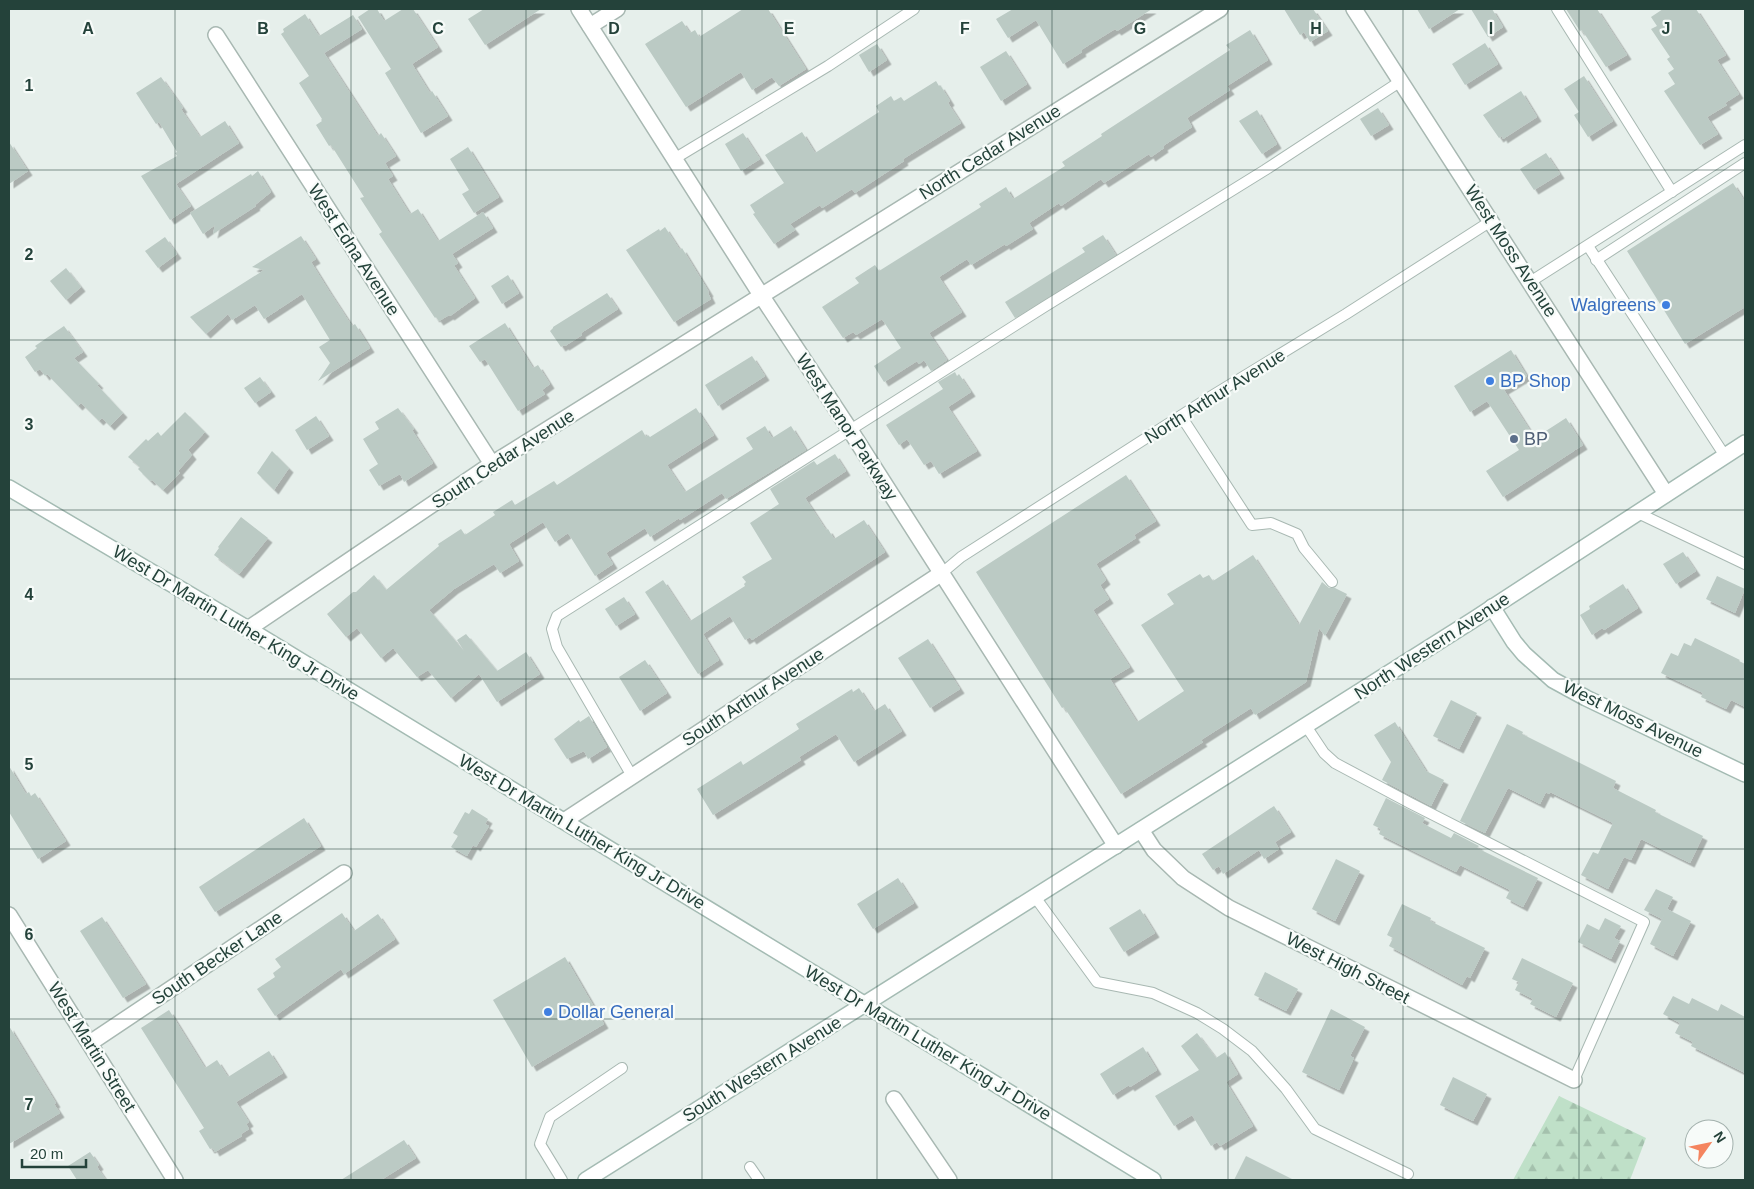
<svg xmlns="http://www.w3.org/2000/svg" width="1754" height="1189" viewBox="0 0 1754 1189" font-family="Helvetica,sans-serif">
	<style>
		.forest { fill: url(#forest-firs) }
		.building { fill: #bbcac4; filter: url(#shadow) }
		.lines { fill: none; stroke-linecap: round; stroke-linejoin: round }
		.lane-casing { stroke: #a8b8b2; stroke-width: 12 }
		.street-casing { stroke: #a8b8b2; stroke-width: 18 }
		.secondary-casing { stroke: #a4bbb3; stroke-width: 18 }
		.lane { stroke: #fff; stroke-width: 10 }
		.street { stroke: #fff; stroke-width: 15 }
		.secondary { stroke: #fff; stroke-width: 15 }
		.grid { fill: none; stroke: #24423a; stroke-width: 1; stroke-opacity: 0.55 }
		.shop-dot { fill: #3f7fe0; stroke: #f7fbf9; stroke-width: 2 }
		.service-dot { fill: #5c6f8a; stroke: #f7fbf9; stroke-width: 2 }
		.labels { text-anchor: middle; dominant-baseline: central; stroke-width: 4.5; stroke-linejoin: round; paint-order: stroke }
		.street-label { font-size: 18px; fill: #24423a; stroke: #f7fbf9 }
		.shop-label { font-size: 18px; fill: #366cbe; stroke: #f7fbf9; text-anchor: start }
		.service-label { font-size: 18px; fill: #4e5e75; stroke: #f7fbf9; text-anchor: start }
		.grid-label { font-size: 16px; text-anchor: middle; font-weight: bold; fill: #24423a; stroke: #f7fbf9; stroke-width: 4.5; stroke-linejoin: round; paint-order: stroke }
	</style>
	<defs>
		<pattern id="forest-firs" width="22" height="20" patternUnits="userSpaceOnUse" patternTransform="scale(1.25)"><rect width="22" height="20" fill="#bfe0c8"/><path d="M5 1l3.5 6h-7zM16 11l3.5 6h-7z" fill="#a4c1ad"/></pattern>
		<filter id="shadow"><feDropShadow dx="4.5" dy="4.5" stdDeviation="0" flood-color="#0004"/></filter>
	</defs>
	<rect width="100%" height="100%" fill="#e6efeb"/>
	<polygon class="forest" points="1559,1096 1646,1138 1630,1180 1513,1180"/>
	<g class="building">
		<polygon points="370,9 377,9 384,21 403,9 413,9 438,47 412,64 430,93 432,91 448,116 421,133 385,73 391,69 358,17"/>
		<polygon points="484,9 541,9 485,45 468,19"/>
		<polygon points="743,9 768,9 806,69 779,86 772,77 752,90 741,72 686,107 645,44 682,21 690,33 695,30 699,37"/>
		<polygon points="1013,9 1152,9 1117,31 1115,29 1081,50 1082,52 1063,64 1036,20 1008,38 996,19"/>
		<polygon points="1284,9 1313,9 1328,31 1310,42 1304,32 1300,35"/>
		<polygon points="1417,9 1460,9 1429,29"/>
		<polygon points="1471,9 1492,9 1503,27 1488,37"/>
		<polygon points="1566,9 1597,9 1627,55 1606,67 1582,30 1580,31"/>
		<polygon points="1663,9 1696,9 1726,55 1717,60 1739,94 1725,103 1727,105 1707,117 1718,134 1700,145 1664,91 1675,84 1668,73 1674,69 1667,59 1670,57 1651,29 1657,26 1651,17"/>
		<polygon points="305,14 319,36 353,15 362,29 324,53 378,136 381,133 396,156 385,163 393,176 388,179 410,214 418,209 438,241 483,212 493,228 452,254 458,263 455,265 455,267 475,298 450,316 449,315 439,321 436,317 435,318 379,234 382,232 360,198 364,197 331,145 329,146 316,125 322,121 321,120 322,119 299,83 309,76 281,34 284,32 283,29"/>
		<polygon points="1250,30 1268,60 1227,86 1230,90 1187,118 1192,127 1163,146 1164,148 1151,157 1149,154 1104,183 1101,179 1061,206 1059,203 1029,223 1033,229 1006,246 1005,244 971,265 967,259 939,277 962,312 929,333 947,360 931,371 924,360 919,364 917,361 884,382 874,366 901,348 882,319 856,335 853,332 843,338 822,307 859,283 855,278 875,265 879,271 981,207 979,204 1006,187 1013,199 1065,166 1062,162 1102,136 1101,134 1230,50 1226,45"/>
		<polygon points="1485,43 1498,64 1465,85 1452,64"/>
		<polygon points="877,44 887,60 869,72 859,55"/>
		<polygon points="1006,51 1027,84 1001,101 980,67"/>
		<polygon points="1584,76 1613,121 1588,137 1574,115 1579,112 1564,89"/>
		<polygon points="161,77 183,108 181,109 200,137 225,121 239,143 176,184 191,206 170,220 141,176 177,156 175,153 177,152 159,122 156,124 136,93"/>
		<polygon points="936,81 939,86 940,85 950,101 948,103 961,123 903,159 904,161 855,193 852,189 822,208 820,205 790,224 795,230 774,244 753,214 755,213 750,205 784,183 765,155 802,132 815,153 879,112 876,106 891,96 894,101 901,97 904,101"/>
		<polygon points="1521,91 1537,117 1503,139 1502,136 1499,138 1483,115"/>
		<polygon points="1378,108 1389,125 1371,136 1360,119"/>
		<polygon points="1257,110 1277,144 1262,154 1239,121"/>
		<polygon points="743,133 760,159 741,171 725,144"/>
		<polygon points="9,142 28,171 9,184"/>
		<polygon points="468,147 499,197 474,213 462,194 469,190 450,159"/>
		<polygon points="1546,153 1560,174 1534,190 1520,169"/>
		<polygon points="258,171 271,192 255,205 256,206 213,234 215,225 203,234 190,213 251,174 252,176"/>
		<polygon points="1733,183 1745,202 1745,307 1685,344 1627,251"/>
		<polygon points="665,227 680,250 682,248 709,292 708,293 711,299 674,322 626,250 659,229 660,231"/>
		<polygon points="1103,235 1116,255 1015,318 1005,302 1085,252 1082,248"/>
		<polygon points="301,236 316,259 311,262 329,291 352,326 355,324 370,348 318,381 330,363 319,347 330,340 302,294 264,319 255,305 232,320 228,314 206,334 190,317 264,270 252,267"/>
		<polygon points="165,237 177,254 158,268 145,251"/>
		<polygon points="66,268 81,287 66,300 50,281"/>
		<polygon points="508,275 519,293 502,304 491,286"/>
		<polygon points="607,293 618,309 581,333 582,335 565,346 564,345 561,347 550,331 553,328 553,327"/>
		<polygon points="505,323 533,368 538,365 550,384 542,390 545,394 518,411 485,359 480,362 469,346"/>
		<polygon points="64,326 83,352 74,358 99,384 97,385 123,413 110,426 102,418 99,421 81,403 78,406 47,374 45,376 40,369 35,372 25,357 37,348 35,346"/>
		<polygon points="1511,350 1527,376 1504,390 1535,438 1566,418 1583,445 1503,497 1486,471 1519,450 1487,401 1470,412 1454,386"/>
		<polygon points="752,356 765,376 718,406 705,385"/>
		<polygon points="955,372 957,376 959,374 971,392 948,407 977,451 939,474 931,461 924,465 907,439 899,445 886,425 943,389 938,382"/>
		<polygon points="260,377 271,392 255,403 244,388"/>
		<polygon points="398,408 414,429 412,430 433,463 404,482 400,474 379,486 369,470 378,464 363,439 379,429 375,422"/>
		<polygon points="696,408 714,435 667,465 685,492 753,449 746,438 765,426 772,438 791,426 806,450 726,499 722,493 680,520 679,518 650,537 645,528 606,553 613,564 595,576 568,533 555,542 543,522 509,544 519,561 500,573 494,564 454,589 429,610 464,651 457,640 466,634 497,671 526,652 540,674 497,702 479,674 451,698 428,670 417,677 393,648 381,658 357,628 346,637 327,614 353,592 356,592 374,575 386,590 439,546 438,544 461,529 465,535 495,515 493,512 512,500 515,505 554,481 557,485 642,430 646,437 648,435 650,437"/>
		<polygon points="185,412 205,432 188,450 192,455 178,471 180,473 163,490 152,480 150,481 138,469 140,467 128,457 146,439 148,441 158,432 161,436"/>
		<polygon points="316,416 329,436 307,450 295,430"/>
		<polygon points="272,451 289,468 274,490 257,473"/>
		<polygon points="835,454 846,471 805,498 826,530 828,529 834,539 864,520 885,552 752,640 750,637 745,640 730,616 703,634 719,660 698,674 645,592 663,580 690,621 745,586 744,584 746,582 742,577 772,559 750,523 779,504 770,489 814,461 817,465"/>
		<polygon points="1126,475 1156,521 1134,535 1136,538 1096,564 1106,580 1100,585 1109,599 1093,610 1130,667 1110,679 1137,722 1184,691 1141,625 1174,604 1167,594 1200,574 1203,578 1209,575 1213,581 1253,555 1299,625 1322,582 1329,588 1335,588 1347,594 1325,636 1319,628 1306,682 1255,715 1251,708 1201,740 1203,742 1121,794 1064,707 1062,708 976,572"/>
		<polygon points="241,517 268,538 239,574 214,555 219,548 218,547"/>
		<polygon points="1683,552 1696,571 1676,584 1663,564"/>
		<polygon points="1717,576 1745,589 1735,613 1706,599"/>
		<polygon points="1623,584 1638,608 1604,630 1602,628 1592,635 1580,615 1590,609 1589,606"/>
		<polygon points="624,597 635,614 616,626 605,609"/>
		<polygon points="1695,638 1740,660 1739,661 1745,664 1745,707 1731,700 1726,709 1701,697 1703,693 1661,673 1671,653 1678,656 1684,643 1691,646"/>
		<polygon points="928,639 960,689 930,708 898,658"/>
		<polygon points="645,660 667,693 640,711 619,677"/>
		<polygon points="859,688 874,711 885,704 902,731 854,762 836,734 799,757 801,760 713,815 697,789 741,761 743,765 799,729 796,724 852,689 853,692"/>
		<polygon points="1451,700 1477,713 1459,749 1433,736"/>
		<polygon points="589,716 607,747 588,759 584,751 567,759 554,739 579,720 580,722"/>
		<polygon points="1395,722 1426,771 1444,780 1431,806 1382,780 1391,762 1374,735"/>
		<polygon points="1507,724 1523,732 1522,734 1616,781 1613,788 1656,810 1655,812 1703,836 1690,863 1641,839 1631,860 1624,857 1608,889 1581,875 1593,852 1598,854 1613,823 1550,792 1549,794 1546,792 1540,804 1508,788 1485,833 1460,821"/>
		<polygon points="9,766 26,794 29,792 31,796 35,793 66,841 38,859 9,812"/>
		<polygon points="1386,798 1425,818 1422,823 1451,838 1454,833 1479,846 1477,848 1538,878 1523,907 1506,898 1510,890 1460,865 1456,872 1379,834 1381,829 1373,825"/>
		<polygon points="1274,806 1291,832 1275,842 1279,849 1264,859 1259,850 1223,874 1219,866 1213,870 1202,854"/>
		<polygon points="472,809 488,819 485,824 489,826 476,847 473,845 467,856 451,847 458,836 453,833 465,812 469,814"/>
		<polygon points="304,818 321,846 215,912 199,887"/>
		<polygon points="1336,859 1360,871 1335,921 1312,909"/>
		<polygon points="898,878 914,903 873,929 857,904"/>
		<polygon points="1656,889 1673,897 1662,919 1644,910"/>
		<polygon points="1402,904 1431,918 1430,921 1485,948 1470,978 1467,976 1462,985 1389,946 1393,938 1387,935"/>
		<polygon points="1140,909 1155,933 1124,952 1109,928"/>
		<polygon points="1667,909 1691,921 1673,956 1650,944"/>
		<polygon points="342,913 354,931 378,914 395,939 344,974 341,969 275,1016 257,989 275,977 273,973 281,967 275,959"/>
		<polygon points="102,917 146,984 123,998 80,931"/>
		<polygon points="1605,918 1621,926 1614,938 1620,941 1611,959 1578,942 1587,924 1599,930"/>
		<polygon points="565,957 604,1024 532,1067 493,1000"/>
		<polygon points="1522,958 1573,983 1556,1017 1530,1004 1533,999 1515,990 1519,982 1512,979"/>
		<polygon points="1265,972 1298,989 1286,1011 1254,995"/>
		<polygon points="1673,996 1689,1004 1692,998 1718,1011 1721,1004 1745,1017 1745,1073 1691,1046 1693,1042 1675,1033 1680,1023 1663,1014"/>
		<polygon points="1331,1009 1365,1027 1350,1056 1354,1058 1339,1090 1302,1072"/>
		<polygon points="169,1010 205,1068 217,1060 228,1077 269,1051 283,1073 236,1102 249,1122 246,1124 249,1129 241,1134 242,1136 215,1152 213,1148 210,1149 199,1131 204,1128 141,1028"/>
		<polygon points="9,1026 56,1103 54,1104 60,1113 9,1144"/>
		<polygon points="1197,1033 1216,1058 1225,1052 1238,1074 1226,1082 1253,1126 1220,1146 1217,1142 1211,1146 1192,1115 1174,1126 1155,1096 1199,1070 1181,1046"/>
		<polygon points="1143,1047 1157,1070 1130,1087 1129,1085 1113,1095 1100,1074"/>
		<polygon points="1453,1077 1487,1094 1473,1121 1440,1105"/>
		<polygon points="404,1140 416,1158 381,1180 341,1180"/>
		<polygon points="90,1152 99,1165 97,1167 106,1180 77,1180 68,1166"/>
		<polygon points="1246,1156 1294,1180 1234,1180"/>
	</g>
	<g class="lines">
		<defs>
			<g id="lane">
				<polyline points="1557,9 1672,192"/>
				<polyline points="674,159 828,66 914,9"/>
				<polyline points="1588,246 1725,456"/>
				<polyline points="1596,260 1745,163"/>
				<polyline points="1530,282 1745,145"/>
				<polyline points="1181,416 1252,525 1271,523 1297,534 1304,548 1332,582"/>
				<polyline points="1638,513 1745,564"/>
				<polyline points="942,573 961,557 1210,397 1346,314 1491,221"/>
				<polyline points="1306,726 1324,753 1335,763 1410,803 1644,922 1574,1080"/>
				<polyline points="632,776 557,647 552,629 557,616 1044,307 1265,170 1401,81"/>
				<polyline points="1035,897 1097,982 1153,993 1197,1013 1223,1029 1252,1051 1286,1089 1315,1129 1408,1174"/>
				<polyline points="750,1167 759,1180"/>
				<polyline points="562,1180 540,1144 550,1117 622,1068"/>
			</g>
			<g id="street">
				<polyline points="579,9 761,295 850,430 1116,846"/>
				<polyline points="1354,9 1666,494"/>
				<polyline points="590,26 617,9"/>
				<polyline points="216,35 492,464"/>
				<polyline points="248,629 492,464 1220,9"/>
				<polyline points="564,821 942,573"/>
				<polyline points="1141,830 1154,850 1183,878 1229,908 1574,1080"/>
				<polyline points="9,915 175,1180"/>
				<polyline points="90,1043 344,873"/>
				<polyline points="894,1099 949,1180"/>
			</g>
			<g id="secondary">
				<polyline points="9,488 248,629 1153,1180"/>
				<polyline points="1492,607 1514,642 1524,654 1553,680 1586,698 1745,774"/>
				<polyline points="586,1180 1473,620 1745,443"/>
			</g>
		</defs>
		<use href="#lane" class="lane-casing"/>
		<use href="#street" class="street-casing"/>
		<use href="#secondary" class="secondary-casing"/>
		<use href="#lane" class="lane"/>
		<use href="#street" class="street"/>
		<use href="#secondary" class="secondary"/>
	</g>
	<path class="grid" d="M175,9V1180M351,9V1180M526,9V1180M702,9V1180M877,9V1180M1052,9V1180M1228,9V1180M1403,9V1180M1579,9V1180M9,170H1745M9,340H1745M9,510H1745M9,679H1745M9,849H1745M9,1019H1745"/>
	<g class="shop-dot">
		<circle cx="1666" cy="305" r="5"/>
		<circle cx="1490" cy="381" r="5"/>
		<circle cx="548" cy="1012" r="5"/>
	</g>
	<circle class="service-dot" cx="1514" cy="439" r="5"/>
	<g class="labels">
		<g class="street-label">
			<text transform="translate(990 152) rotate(-32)">North Cedar Avenue</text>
			<text transform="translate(354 250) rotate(57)">West Edna Avenue</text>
			<text transform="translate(1511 251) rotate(57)">West Moss Avenue</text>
			<text transform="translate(1215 396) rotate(-32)">North Arthur Avenue</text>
			<text transform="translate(847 427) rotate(57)">West Manor Parkway</text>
			<text transform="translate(503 459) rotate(-33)">South Cedar Avenue</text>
			<text transform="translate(236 623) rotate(31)">West Dr Martin Luther King Jr Drive</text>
			<text transform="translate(1432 646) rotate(-33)">North Western Avenue</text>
			<text transform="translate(753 697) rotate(-33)">South Arthur Avenue</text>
			<text transform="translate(1633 719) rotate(26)">West Moss Avenue</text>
			<text transform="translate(582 832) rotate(31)">West Dr Martin Luther King Jr Drive</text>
			<text transform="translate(217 958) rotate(-34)">South Becker Lane</text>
			<text transform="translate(1348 968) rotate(27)">West High Street</text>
			<text transform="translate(928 1043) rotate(31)">West Dr Martin Luther King Jr Drive</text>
			<text transform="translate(92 1047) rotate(58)">West Martin Street</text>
			<text transform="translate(762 1069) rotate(-32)">South Western Avenue</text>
		</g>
		<g class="shop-label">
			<text x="1656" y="305" text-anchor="end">Walgreens</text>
			<text x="1500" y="381">BP Shop</text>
			<text x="558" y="1012">Dollar General</text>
		</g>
		<g class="service-label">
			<text x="1524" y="439">BP</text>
		</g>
	</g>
	<g class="grid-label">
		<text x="88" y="34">A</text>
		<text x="263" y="34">B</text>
		<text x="438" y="34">C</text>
		<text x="614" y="34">D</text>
		<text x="789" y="34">E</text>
		<text x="965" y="34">F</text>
		<text x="1140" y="34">G</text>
		<text x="1316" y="34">H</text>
		<text x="1491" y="34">I</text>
		<text x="1666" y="34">J</text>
		<text x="29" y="91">1</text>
		<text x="29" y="260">2</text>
		<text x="29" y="430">3</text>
		<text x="29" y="600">4</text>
		<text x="29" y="770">5</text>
		<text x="29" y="940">6</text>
		<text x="29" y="1110">7</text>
	</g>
	<rect width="1754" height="1189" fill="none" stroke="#24423a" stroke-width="20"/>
	<g transform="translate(1709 1144) rotate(57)"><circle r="24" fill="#f7fbf9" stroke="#a3b1ad"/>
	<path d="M0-4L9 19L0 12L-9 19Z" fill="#f4845f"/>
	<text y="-8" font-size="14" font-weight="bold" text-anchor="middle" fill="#24423a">N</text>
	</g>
	<path d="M22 1159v8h64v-8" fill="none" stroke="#24423a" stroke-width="2.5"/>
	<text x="30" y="1159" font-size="15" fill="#24423a" stroke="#f7fbf9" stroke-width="4" paint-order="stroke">20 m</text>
</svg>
